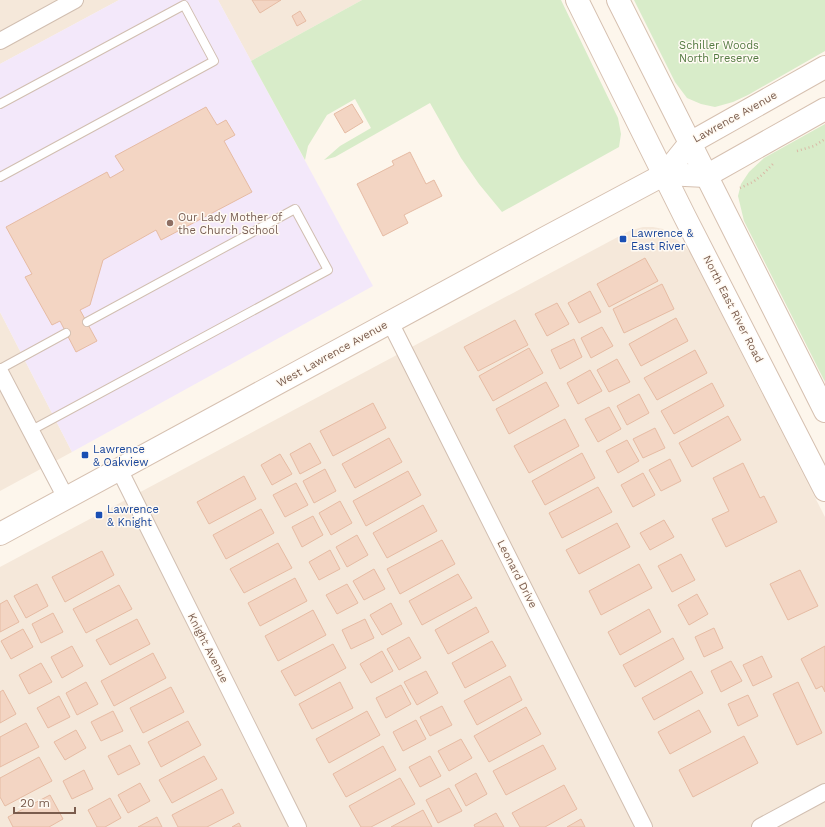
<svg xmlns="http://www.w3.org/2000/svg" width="825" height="827" viewBox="0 0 825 827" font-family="'Work Sans',sans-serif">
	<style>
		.residential { fill: #f5e8da }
		.education { fill: #f3e8fa }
		.green { fill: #d8ecc9 }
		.building { fill: #f3d5c3; stroke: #e6bba3 }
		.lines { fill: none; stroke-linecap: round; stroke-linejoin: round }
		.lane-casing { stroke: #d1beb0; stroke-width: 10 }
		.street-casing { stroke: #d1beb0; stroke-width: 18 }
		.secondary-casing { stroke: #d6c0b0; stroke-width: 24 }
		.path { stroke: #d9b8a5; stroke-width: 2.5; stroke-dasharray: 1 3; stroke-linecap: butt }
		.lane { stroke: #fff; stroke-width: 8 }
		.street { stroke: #fff; stroke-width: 16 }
		.secondary { stroke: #fff; stroke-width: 22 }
		.education-dot { fill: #8d6e63; stroke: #fffaf3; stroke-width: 1.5 }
		.transit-dot { fill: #1a4fb4; stroke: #fffaf3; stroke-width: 1.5 }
		.labels { text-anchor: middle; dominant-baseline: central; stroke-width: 3; stroke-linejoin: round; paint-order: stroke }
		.park-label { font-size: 11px; fill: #537a41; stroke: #fffaf3 }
		.street-label { font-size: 11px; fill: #7a5c4d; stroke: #fffaf3 }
		.education-label { font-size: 11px; fill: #785e54; stroke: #fffaf3; text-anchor: start }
		.transit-label { font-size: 11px; fill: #164399; stroke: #fffaf3; text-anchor: start }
	</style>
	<rect width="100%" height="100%" fill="#fdf6ec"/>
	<g class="residential">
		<polygon points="0,0 119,0 0,64"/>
		<polygon points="218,0 362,0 251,61"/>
		<polygon points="643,227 653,227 663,229 681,243 690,252 825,517 825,827 0,827 0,567 629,231"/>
		<polygon points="0,312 72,452 0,491"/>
	</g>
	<polygon class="education" points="119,0 218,0 373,286 72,452 0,312 0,64"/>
	<g class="green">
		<polygon points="362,0 561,0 618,118 621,134 619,147 502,212 479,184 461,158 430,103 335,157 324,160 340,146 371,128 355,99 327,115 308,146 305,160 251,61"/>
		<polygon points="634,0 825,0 825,51 748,95 733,102 715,107 701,104 687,98 675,82"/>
		<polygon points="825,124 825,382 744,221 738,196 741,184 749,172 764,158"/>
	</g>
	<g class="building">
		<polygon points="252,0 281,0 260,13"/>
		<polygon points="300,11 306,21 297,26 292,16"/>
		<polygon points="352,104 363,122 345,133 334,114"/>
		<polygon points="206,107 217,125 226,120 235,135 224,141 252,192 161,240 156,230 103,260 90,305 80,310 97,341 76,352 60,321 52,325 25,277 32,274 6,227 107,172 110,178 124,170 115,156"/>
		<polygon points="410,152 426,184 434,180 442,196 404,215 408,223 383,236 357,184 394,165 392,161"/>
		<polygon points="645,258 658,281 609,307 597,284"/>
		<polygon points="662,284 674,309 624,333 613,309"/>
		<polygon points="590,291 601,312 579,323 568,303"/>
		<polygon points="557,303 569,324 547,336 535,314"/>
		<polygon points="676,318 688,341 641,366 629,344"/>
		<polygon points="515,320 528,345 478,371 464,347"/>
		<polygon points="602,327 613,346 591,358 581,338"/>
		<polygon points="574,339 582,357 560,369 551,350"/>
		<polygon points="529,348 543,373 493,401 479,376"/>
		<polygon points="695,350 707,373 657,400 644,378"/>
		<polygon points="617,359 630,382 609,392 597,370"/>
		<polygon points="590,370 602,391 578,404 567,383"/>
		<polygon points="546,382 559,406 509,434 496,409"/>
		<polygon points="712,383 724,406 674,434 661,411"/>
		<polygon points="639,394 649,413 627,425 617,406"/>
		<polygon points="373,403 386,428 333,456 320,431"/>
		<polygon points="609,407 621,429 598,442 585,419"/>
		<polygon points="728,416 741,440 692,467 679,443"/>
		<polygon points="565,419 579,446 529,473 514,446"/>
		<polygon points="655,428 665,448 643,458 633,439"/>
		<polygon points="389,438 402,462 355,488 342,464"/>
		<polygon points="627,440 639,461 618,473 606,451"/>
		<polygon points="310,443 321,463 300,474 290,454"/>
		<polygon points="582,453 595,478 545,505 532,481"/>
		<polygon points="280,454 292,474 272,485 261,465"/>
		<polygon points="670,459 681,481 661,491 649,470"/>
		<polygon points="743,463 760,498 764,496 777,522 726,547 712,519 729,511 713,478"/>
		<polygon points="325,469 336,491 314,503 303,481"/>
		<polygon points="408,471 421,495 366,526 353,501"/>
		<polygon points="643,473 655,495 633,507 621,485"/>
		<polygon points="244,476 256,499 209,524 197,502"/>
		<polygon points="296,483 308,505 285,517 273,495"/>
		<polygon points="598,487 612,512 562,538 549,513"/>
		<polygon points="340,501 352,523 331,535 319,513"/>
		<polygon points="423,505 437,531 387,558 373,533"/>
		<polygon points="261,509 274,533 226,559 213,535"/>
		<polygon points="313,516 323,535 302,547 292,527"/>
		<polygon points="664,520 674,537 650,550 640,533"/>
		<polygon points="617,523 630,547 579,574 566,550"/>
		<polygon points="357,535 368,555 347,567 336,547"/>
		<polygon points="442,540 455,564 400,594 387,569"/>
		<polygon points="278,543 292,568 244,593 230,569"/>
		<polygon points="330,550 340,569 319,580 309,562"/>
		<polygon points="102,551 114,575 65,602 52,577"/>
		<polygon points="681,554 695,580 672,592 658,566"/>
		<polygon points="639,564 652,588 601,615 589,591"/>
		<polygon points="374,569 385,589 364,600 353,581"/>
		<polygon points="800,570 818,606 788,620 770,584"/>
		<polygon points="458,574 472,598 422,625 409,601"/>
		<polygon points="295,578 307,601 260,626 248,603"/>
		<polygon points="37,584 48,606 26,618 14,596"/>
		<polygon points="347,584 358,603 337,614 326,595"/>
		<polygon points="119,585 132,609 86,633 73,609"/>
		<polygon points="697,594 708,614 689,625 678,605"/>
		<polygon points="7,600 19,622 0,632 0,604"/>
		<polygon points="391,603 402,624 382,635 370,615"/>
		<polygon points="476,607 489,632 448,654 435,630"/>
		<polygon points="649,609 661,632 620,655 608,632"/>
		<polygon points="313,610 326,635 278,661 265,636"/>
		<polygon points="53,613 63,632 41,643 32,624"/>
		<polygon points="137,619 150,644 110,665 96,640"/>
		<polygon points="365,619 374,638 351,649 342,630"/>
		<polygon points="714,628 723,648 704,657 695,637"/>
		<polygon points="23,629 33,647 11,659 1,641"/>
		<polygon points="409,637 421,658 399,670 387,649"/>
		<polygon points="673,638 684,659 635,687 623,665"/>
		<polygon points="492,641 506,666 465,688 452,663"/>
		<polygon points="333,644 346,668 295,696 281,671"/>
		<polygon points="72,646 83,666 62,678 51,657"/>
		<polygon points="825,646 825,692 822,686 816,689 801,659"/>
		<polygon points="382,651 393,671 371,683 360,664"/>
		<polygon points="153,653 166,678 114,706 101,681"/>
		<polygon points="762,656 772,677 753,686 743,665"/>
		<polygon points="731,661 742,681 721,692 711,671"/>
		<polygon points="41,663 52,682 29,694 19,675"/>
		<polygon points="426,671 438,693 417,705 404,682"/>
		<polygon points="691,671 703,693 654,720 642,698"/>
		<polygon points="510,676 522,700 477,725 464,701"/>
		<polygon points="86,682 98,704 77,715 66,693"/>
		<polygon points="340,682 353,708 312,729 299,704"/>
		<polygon points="798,682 822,733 797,745 773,694"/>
		<polygon points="401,685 411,704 386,718 376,698"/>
		<polygon points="171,687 184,712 143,733 130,708"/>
		<polygon points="3,690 16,714 0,723 0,692"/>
		<polygon points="748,695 758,716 738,726 728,704"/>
		<polygon points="59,696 70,717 48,728 37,708"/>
		<polygon points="442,706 452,725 430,736 420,717"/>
		<polygon points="526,707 541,734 489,762 474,736"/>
		<polygon points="699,710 711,732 670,754 658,732"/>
		<polygon points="113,711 123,731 101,741 91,722"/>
		<polygon points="367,711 380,735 329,763 316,739"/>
		<polygon points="416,720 426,739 403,751 393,732"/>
		<polygon points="188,721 201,745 161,767 148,742"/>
		<polygon points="26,723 39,747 0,767 0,737"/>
		<polygon points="76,730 86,748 65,760 54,742"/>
		<polygon points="744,736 758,763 693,797 679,770"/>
		<polygon points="461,739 472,758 449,771 438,751"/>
		<polygon points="130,745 140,764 118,775 108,756"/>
		<polygon points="543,745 556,769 506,795 493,771"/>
		<polygon points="383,746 396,770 346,797 333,774"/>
		<polygon points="204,756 217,779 172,803 159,780"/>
		<polygon points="430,756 441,776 420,787 409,767"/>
		<polygon points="39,757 52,781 5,806 0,797 0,778"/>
		<polygon points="84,770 93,789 72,799 63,781"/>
		<polygon points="476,773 487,794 466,806 455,785"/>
		<polygon points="400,778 415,804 371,827 361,827 349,806"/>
		<polygon points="140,783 150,801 128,813 118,795"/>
		<polygon points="564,785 577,809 545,827 520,827 512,813"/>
		<polygon points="449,788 462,811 438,823 426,800"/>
		<polygon points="222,789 234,813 207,827 178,827 172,815"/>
		<polygon points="50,795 63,819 49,827 13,827 8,817"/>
		<polygon points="110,798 121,818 105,827 97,827 88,810"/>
		<polygon points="423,810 432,827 391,827"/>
		<polygon points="496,813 504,827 475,827 474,825"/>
		<polygon points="157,817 162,827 138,827"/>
		<polygon points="581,819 585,827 567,827"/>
		<polygon points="239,823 241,827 232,827"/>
	</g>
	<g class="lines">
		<defs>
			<g id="lane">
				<polyline points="0,104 184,5 214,61 0,177"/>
				<polyline points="0,369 66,333"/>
				<polyline points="30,431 328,270 295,209 87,322"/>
			</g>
			<g id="street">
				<polyline points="0,41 75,0"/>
				<polyline points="390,322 644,827"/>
				<polyline points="0,372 66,498"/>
				<polyline points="119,469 298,827"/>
				<polyline points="760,827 825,792"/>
			</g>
			<g id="secondary">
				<polyline points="577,0 685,217 825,490"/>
				<polyline points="618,0 825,411"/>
				<polyline points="665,174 706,176 825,109"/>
				<polyline points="0,534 547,237 665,174 690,143 825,67"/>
			</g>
		</defs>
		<use href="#lane" class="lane-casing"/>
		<use href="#street" class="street-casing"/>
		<use href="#secondary" class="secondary-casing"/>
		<g class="path">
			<polyline points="797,151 814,146 825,139"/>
			<polyline points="740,188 753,182 762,175 773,164"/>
		</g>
		<use href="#lane" class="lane"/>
		<use href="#street" class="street"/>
		<use href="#secondary" class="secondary"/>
	</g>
	<circle class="education-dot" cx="170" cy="223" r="4"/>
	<g class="transit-dot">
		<rect x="619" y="235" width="8" height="8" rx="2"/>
		<rect x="81" y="451" width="8" height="8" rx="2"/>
		<rect x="95" y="511" width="8" height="8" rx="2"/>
	</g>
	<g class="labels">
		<g class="park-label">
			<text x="719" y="45">Schiller Woods<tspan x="719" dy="13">North Preserve</tspan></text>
		</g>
		<g class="street-label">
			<text transform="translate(735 117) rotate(-29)">Lawrence Avenue</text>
			<text transform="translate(733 309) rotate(63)">North East River Road</text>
			<text transform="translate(332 354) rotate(-29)">West Lawrence Avenue</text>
			<text transform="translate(517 574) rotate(63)">Leonard Drive</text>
			<text transform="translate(208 648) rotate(63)">Knight Avenue</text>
		</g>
		<g class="education-label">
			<text x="178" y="217">Our Lady Mother of<tspan x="178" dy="13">the Church School</tspan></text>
		</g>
		<g class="transit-label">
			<text x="631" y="233">Lawrence &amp;<tspan x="631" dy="13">East River</tspan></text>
			<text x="93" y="449">Lawrence<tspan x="93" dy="13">&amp; Oakview</tspan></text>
			<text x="107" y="509">Lawrence<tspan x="107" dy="13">&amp; Knight</tspan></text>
		</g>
	</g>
	<path d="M14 807v6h61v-6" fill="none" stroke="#7a5c4d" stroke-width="2"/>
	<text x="20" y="807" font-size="12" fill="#7a5c4d" stroke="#fffaf3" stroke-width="3" paint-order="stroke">20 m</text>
</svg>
